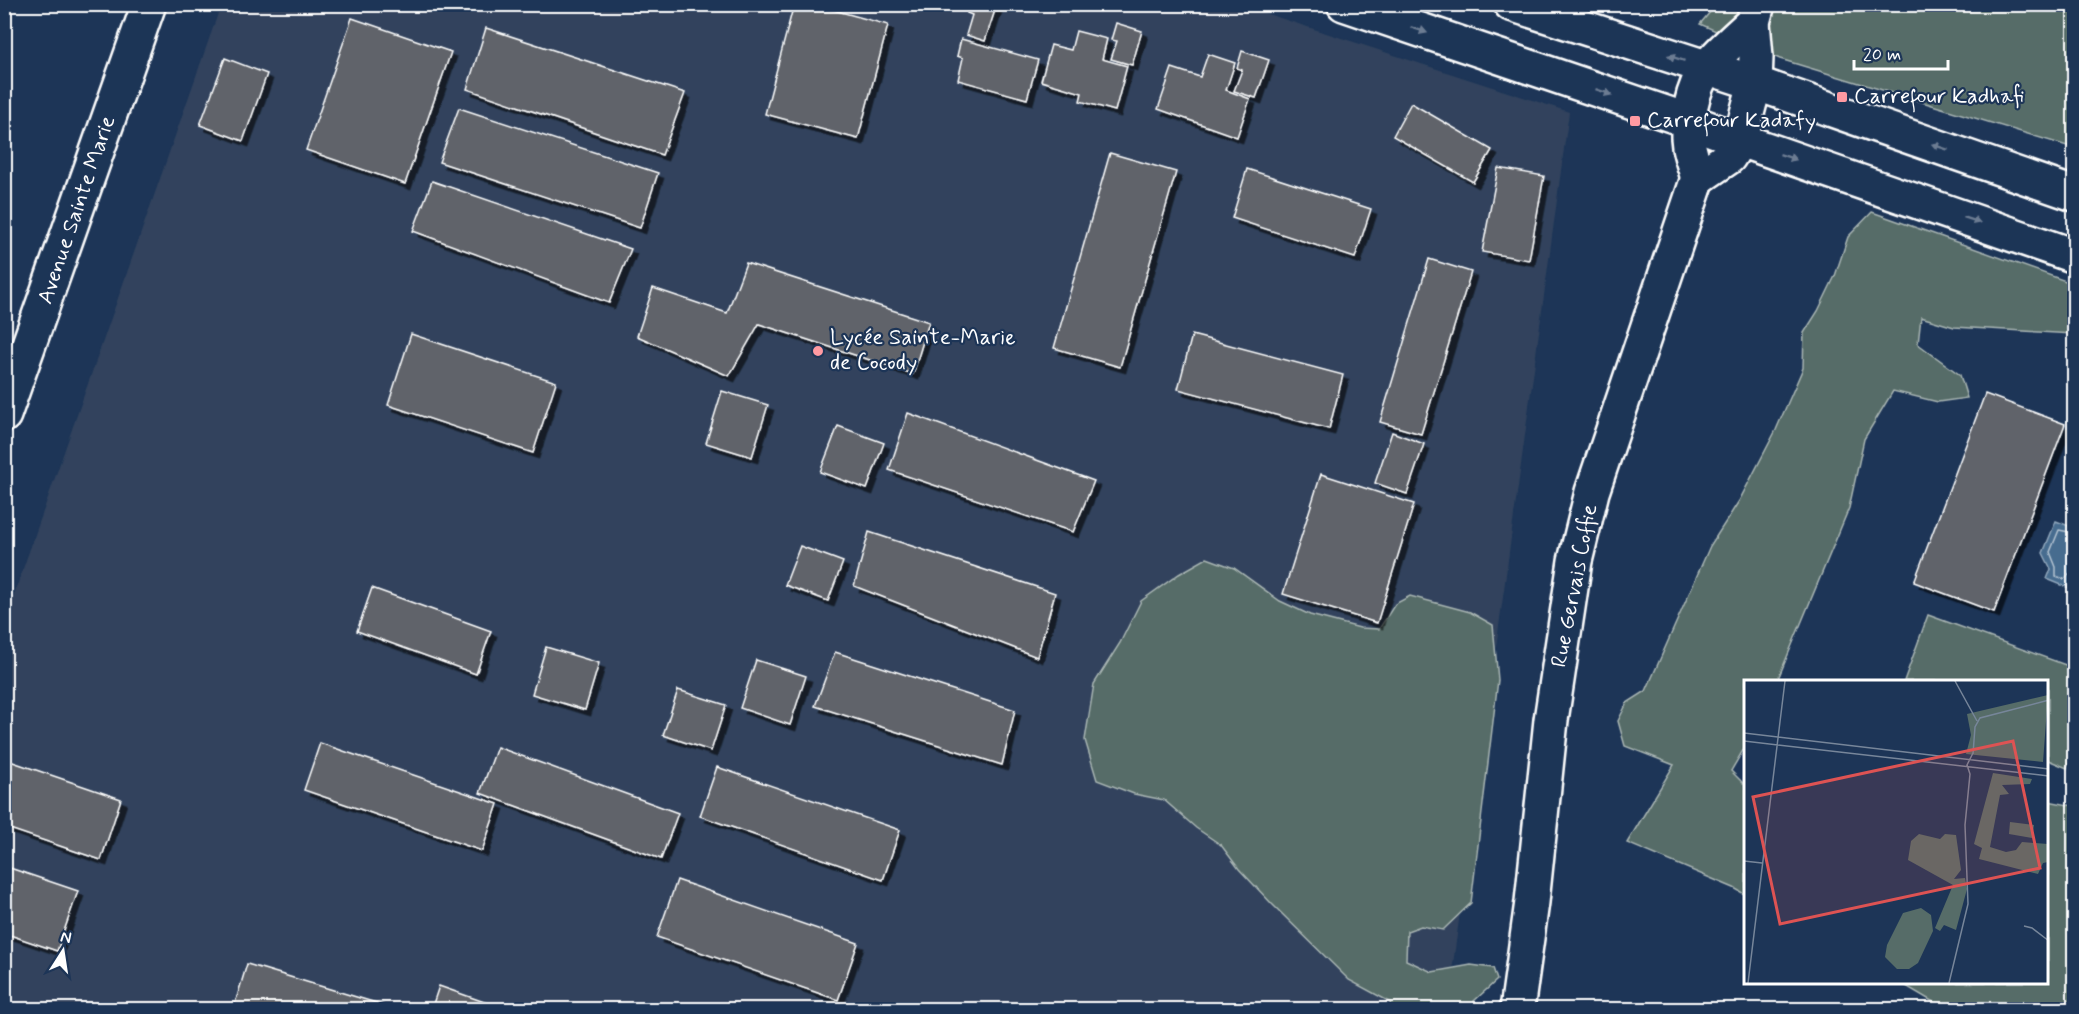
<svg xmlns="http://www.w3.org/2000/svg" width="2079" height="1014" viewBox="0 0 2079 1014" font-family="Mynerve,sans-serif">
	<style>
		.built { fill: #31435d }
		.green { fill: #566c68; stroke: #aab6b4; stroke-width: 1.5 }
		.water { fill: #476c8f; stroke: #91a7bc; stroke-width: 1.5 }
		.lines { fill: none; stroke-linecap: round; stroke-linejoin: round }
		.shore { stroke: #b5c4d2; stroke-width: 1.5 }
		.building { fill: #60646b; stroke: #fff; stroke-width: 1.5; filter: url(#shadow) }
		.minor-casing { stroke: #fff; stroke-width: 38 }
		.major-casing { stroke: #fff; stroke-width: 38 }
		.minor { stroke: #1d3557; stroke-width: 33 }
		.major { stroke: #1d3557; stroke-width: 33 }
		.oneway { fill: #6c7c92 }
		.poi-dot { fill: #ff9aa2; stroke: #1d3557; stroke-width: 2 }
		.labels { text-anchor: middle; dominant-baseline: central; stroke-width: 4.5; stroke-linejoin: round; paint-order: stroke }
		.poi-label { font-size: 22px; fill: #fff; stroke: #1d3557; text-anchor: start }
		.street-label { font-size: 22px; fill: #fff; stroke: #1d3557 }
		.inset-road { fill: none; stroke: #77869a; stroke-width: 1.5 }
		.view { fill: #de5353; fill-opacity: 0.15; stroke: #de5353; stroke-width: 3 }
		.inset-edge { fill: none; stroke: #fff; stroke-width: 3 }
	</style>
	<defs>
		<filter id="shadow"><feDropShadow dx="5.5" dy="5.5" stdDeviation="0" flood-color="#0009"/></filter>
	</defs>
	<rect width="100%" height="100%" fill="#1d3557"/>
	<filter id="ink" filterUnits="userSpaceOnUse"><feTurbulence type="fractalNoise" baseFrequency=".0167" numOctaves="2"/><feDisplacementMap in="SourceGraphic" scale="12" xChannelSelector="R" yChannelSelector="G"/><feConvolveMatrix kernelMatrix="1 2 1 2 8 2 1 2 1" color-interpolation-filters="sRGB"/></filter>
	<g filter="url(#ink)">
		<polygon class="built" points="221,5 1240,5 1569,112 1450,986 1431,1009 5,1010 5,620"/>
		<g class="green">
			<polygon points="1716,5 2074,5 2074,148 1780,59 1700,24"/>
			<polygon points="1872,212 2074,284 2074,334 1954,327 1921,317 1918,344 1960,375 1967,398 1938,402 1893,391 1864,439 1849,508 1777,681 1746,681 1746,745 1731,771 1746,786 1746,895 1734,888 1627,843 1674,765 1625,746 1618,721 1627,703 1646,691 1710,546 1739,501 1776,430 1803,368 1804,333 1818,311 1835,276 1848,237"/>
			<polygon points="1207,558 1234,568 1280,601 1310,615 1360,628 1379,629 1395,604 1410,596 1470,612 1493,625 1498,680 1471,903 1443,930 1421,926 1407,931 1406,960 1432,972 1471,965 1493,968 1497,980 1474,1001 1475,1009 1391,1009 1390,1002 1349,980 1272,904 1239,869 1221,845 1196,828 1164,800 1134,794 1097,780 1085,740 1094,684 1120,643 1141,601 1179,574"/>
			<polygon points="1928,615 2074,668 2074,748 2067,768 2048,760 2048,681 1904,681"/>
			<polygon points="2048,801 2074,806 2074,1009 1945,1009 1901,983 2048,982"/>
		</g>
		<polygon class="water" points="2056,521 2074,528 2074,573 2069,588 2047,579 2051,569 2043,553"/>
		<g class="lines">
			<polyline class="shore" points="2074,533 2059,530 2050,552 2056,567 2056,576 2064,579 2070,574 2074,574"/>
		</g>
		<g class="building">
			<polygon points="794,4 812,4 888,25 858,139 765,114"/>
			<polygon points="970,4 997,4 985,41 966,35 972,15 967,13"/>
			<polygon points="352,18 451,52 405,184 306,150"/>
			<polygon points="1116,23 1142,31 1132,65 1111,59 1117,41 1111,40"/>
			<polygon points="486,28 685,93 662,155 467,89"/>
			<polygon points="1076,31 1107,39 1102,59 1127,66 1115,111 1080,101 1082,93 1041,81 1051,45 1071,50"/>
			<polygon points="961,39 1038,60 1027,99 958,80 963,58 957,56"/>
			<polygon points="1242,51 1269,60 1256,98 1234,91 1242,70 1237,68"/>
			<polygon points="1208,54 1235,63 1226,90 1250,99 1237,137 1158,109 1172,68 1200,77"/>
			<polygon points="225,58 267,74 243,141 200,125"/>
			<polygon points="1411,103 1492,150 1473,182 1393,136"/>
			<polygon points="459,108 658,173 640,228 439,162"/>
			<polygon points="1110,153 1176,172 1120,367 1054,348"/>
			<polygon points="1498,168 1544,176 1529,260 1482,252"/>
			<polygon points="1247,169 1371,209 1355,258 1232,218"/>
			<polygon points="432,181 631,249 609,303 413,231"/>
			<polygon points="1429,259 1471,272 1421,434 1380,422"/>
			<polygon points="746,263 929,322 913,374 759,324 729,376 637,336 653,288 727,313"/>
			<polygon points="411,334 556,382 533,453 388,405"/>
			<polygon points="1192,335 1343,375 1329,429 1178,389"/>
			<polygon points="722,391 768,405 752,457 706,443"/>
			<polygon points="1985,394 2065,424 1994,612 1914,582"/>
			<polygon points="908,413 1094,481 1073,532 889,470"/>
			<polygon points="838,426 884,443 867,489 820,472"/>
			<polygon points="1392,432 1424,444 1407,494 1375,483"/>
			<polygon points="1321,474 1414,504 1377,623 1283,594"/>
			<polygon points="869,532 1055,593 1037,657 854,586"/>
			<polygon points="800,546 843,562 828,601 785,585"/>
			<polygon points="372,588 491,631 476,674 357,631"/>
			<polygon points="546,647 599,663 585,710 532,694"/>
			<polygon points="835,652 1015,710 1002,765 815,706"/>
			<polygon points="756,660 806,676 790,725 740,708"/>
			<polygon points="678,690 726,705 711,751 663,735"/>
			<polygon points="320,743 498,804 482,851 304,790"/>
			<polygon points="497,747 678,813 661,859 480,793"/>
			<polygon points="4,759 121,799 101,860 4,827"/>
			<polygon points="717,767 900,830 883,880 700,816"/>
			<polygon points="4,866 78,891 57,951 4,933"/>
			<polygon points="677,880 858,943 838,1000 657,937"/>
			<polygon points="247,964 383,1005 381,1010 233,1010"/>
			<polygon points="439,986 507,1010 431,1010"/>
		</g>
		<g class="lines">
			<defs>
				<g id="minor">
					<polyline points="1698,178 1729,157 1740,140 1755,83 1756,57 1753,22 1758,4"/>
					<path d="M1698,178C1695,168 1691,157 1689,147C1685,122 1692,88 1707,67C1720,51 1738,36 1753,22"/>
					<polyline points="4,415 149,4"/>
					<polyline points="1517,1010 1532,902 1551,720 1575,561 1592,492 1698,178"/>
				</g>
				<g id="major">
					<polyline points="1344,4 1689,121 1740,140 2074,256"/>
					<polyline points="1511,4 1755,83 2074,194"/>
				</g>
			</defs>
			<use href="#minor" class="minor-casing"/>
			<use href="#major" class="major-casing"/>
			<use href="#minor" class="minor"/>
			<use href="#major" class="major"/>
		</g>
		<defs><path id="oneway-solid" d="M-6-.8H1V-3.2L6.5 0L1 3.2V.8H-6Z" transform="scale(1.5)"/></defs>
		<g class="oneway">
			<use href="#oneway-solid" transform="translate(1419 30) rotate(19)"/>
			<use href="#oneway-solid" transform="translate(1676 58) rotate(-162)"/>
			<use href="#oneway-solid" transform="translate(1604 92) rotate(19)"/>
			<use href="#oneway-solid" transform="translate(1940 147) rotate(-161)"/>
			<use href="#oneway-solid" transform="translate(1788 157) rotate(19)"/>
			<use href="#oneway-solid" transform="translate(1972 220) rotate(19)"/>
		</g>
	</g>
	<g class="poi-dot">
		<rect x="1836" y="91" width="12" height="12" rx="3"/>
		<rect x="1629" y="115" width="12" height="12" rx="3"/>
		<circle cx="818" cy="351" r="6"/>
	</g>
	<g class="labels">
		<g class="poi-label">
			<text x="1854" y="97">Carrefour Kadhafi</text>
			<text x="1647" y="121">Carrefour Kadafy</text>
			<text x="830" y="338">Lycée Sainte-Marie<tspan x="830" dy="25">de Cocody</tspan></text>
		</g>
		<g class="street-label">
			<text transform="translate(77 210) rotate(-71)">Avenue Sainte Marie</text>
			<text transform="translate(1575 586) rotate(-79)">Rue Gervais Coffie</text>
		</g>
	</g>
	<g transform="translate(1744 680)">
		<rect width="304" height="304" fill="#1d3557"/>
		<path d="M304,15L299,82L222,74L227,55L223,34ZM249,93L288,99L286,104L258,105L265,114L256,115L246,167L262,172L272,170L278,162L304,164V182L299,183L294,194L235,179L238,168L230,164ZM266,142L290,145L288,158L265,154ZM175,154L196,159L201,154L212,155L217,190L210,199L221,198L223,209L212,250L200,245L196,251L191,248L209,205L164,180L167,161ZM177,228L187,235L189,251L174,283L165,289H153L141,277L143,265L159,233Z" fill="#566c68"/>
		<path class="inset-road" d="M211,1L233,41M0,53L305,89M0,61L305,96M229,74L231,47L236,38L305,20M0,181L18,183M280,246L288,248L305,261M4,303L41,1M205,303L224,224L221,145L226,94L223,85L229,73"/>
		<path class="view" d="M269,61L296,188L36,244L9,117Z"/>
		<rect width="304" height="304" class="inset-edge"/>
	</g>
	<rect width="2079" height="1014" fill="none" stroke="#1d3557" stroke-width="24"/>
	<rect x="12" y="12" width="2055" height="990" fill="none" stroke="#fff" stroke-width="2" filter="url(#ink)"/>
	<g transform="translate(63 951) rotate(12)" stroke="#1d3557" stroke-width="4.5" paint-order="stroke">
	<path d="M0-4.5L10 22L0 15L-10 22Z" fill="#ffffff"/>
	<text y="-9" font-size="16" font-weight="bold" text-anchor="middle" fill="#ffffff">N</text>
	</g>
	<path d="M1854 60v9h94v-9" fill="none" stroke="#ffffff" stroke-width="3"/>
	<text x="1863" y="60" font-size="18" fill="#ffffff" stroke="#1d3557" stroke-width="4.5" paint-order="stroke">20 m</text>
</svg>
